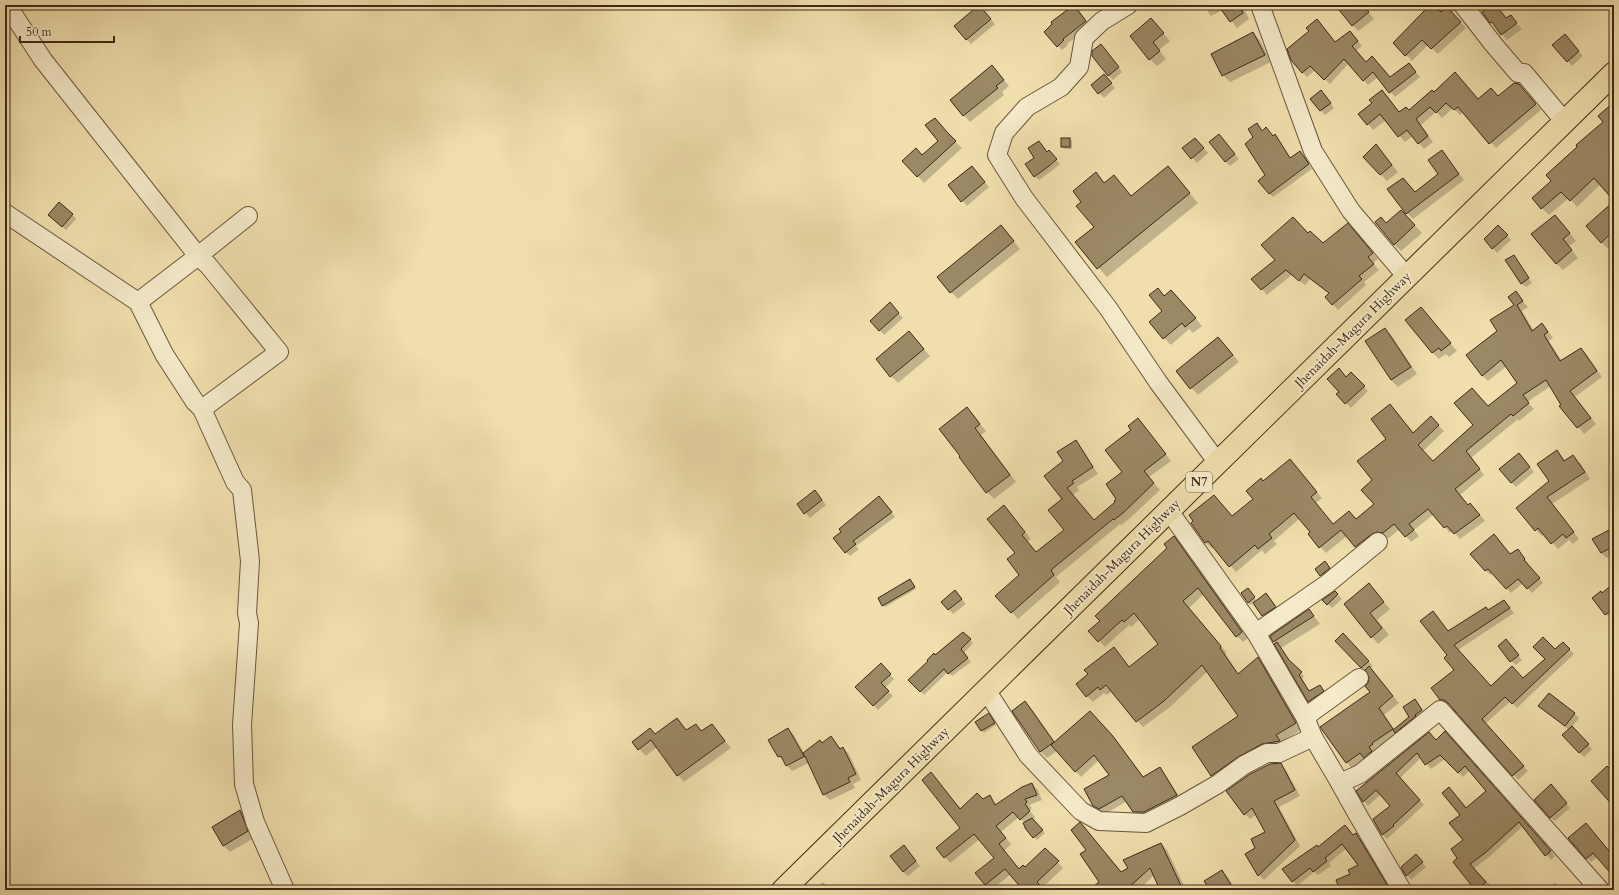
<svg xmlns="http://www.w3.org/2000/svg" width="1619" height="895" viewBox="0 0 1619 895" font-family="Cardo,serif">
	<style>
		.shadow { fill: #0003 }
		.building { fill: #9b8865; stroke: #3e2917 }
		.lines { fill: none; stroke-linecap: round; stroke-linejoin: round }
		.minor-casing { stroke: #6a563c; stroke-width: 20 }
		.highway-casing { stroke: #3e2917; stroke-width: 24 }
		.minor { stroke: #f5eaca; stroke-width: 18 }
		.highway { stroke: #f0dfad; stroke-width: 22 }
		.labels { text-anchor: middle; dominant-baseline: central; stroke-width: 4; stroke-linejoin: round; paint-order: stroke }
		.shield { fill: #f5eaca; stroke: #75634d; stroke-width: 1 }
		.shield-label { font-size: 12px; font-weight: bold; fill: #3e2917 }
		.street-label { font-size: 13px; fill: #3e2917; stroke: #f5eaca }
	</style>
	<rect width="100%" height="100%" fill="#f0dfad"/>
	<filter id="stains"><feTurbulence type="fractalNoise" baseFrequency=".005" numOctaves="4"/><feColorMatrix values="0 0 0 0 .2 0 0 0 0 .09 0 0 0 0 .02 0 0 0 .5 -.17"/></filter>
	<radialGradient id="worn" r=".72"><stop offset=".6" stop-color="#630" stop-opacity="0"/><stop offset="1" stop-color="#630" stop-opacity=".3"/></radialGradient>
	<g class="shadow">
		<polygon points="981,5 996,5 987,12"/>
		<polygon points="1203,5 1242,5 1249,19 1237,28 1223,10 1211,16"/>
		<polygon points="1336,5 1363,5 1374,19 1358,31"/>
		<polygon points="1422,5 1460,5 1452,13 1466,28 1438,54 1428,45 1412,61 1394,43 1426,10"/>
		<polygon points="1478,5 1502,5 1498,8 1507,19 1510,16 1522,29 1507,40"/>
		<polygon points="1078,10 1090,26 1067,44 1068,45 1062,50 1045,32"/>
		<polygon points="984,11 995,24 971,44 966,39"/>
		<polygon points="1151,19 1170,41 1159,50 1166,59 1157,66 1150,59"/>
		<polygon points="1253,33 1260,40 1271,62 1230,82 1223,75 1212,54"/>
		<polygon points="1355,37 1362,46 1356,51 1366,63 1390,78 1413,69 1420,77 1395,97 1378,77 1368,85 1349,63 1330,84 1315,70 1307,77 1302,72 1336,43"/>
		<polygon points="1569,40 1583,56 1572,66 1568,61"/>
		<polygon points="1105,50 1122,72 1113,80 1108,75"/>
		<polygon points="992,66 1009,86 1002,92 1004,95 970,122 951,100"/>
		<polygon points="1108,80 1115,88 1104,98 1092,85"/>
		<polygon points="1519,84 1541,110 1496,148 1464,112 1460,115 1453,108 1442,118 1436,112 1421,125 1433,142 1424,149 1413,136 1405,142 1386,120 1373,130 1368,124 1388,97 1400,113 1409,111 1434,93 1478,100 1498,96"/>
		<polygon points="1325,96 1334,108 1325,115 1311,99"/>
		<polygon points="1614,104 1614,200 1601,184 1577,207 1569,198 1549,215 1542,208 1553,181 1604,122"/>
		<polygon points="1257,125 1263,131 1273,137 1275,135 1291,158 1300,152 1312,169 1273,197 1269,193 1266,175 1255,137"/>
		<polygon points="1219,135 1239,159 1230,166 1225,161"/>
		<polygon points="951,138 962,148 924,183 904,161 923,156"/>
		<polygon points="1070,139 1072,141 1072,149 1064,149 1062,147"/>
		<polygon points="1039,142 1048,153 1053,156 1060,164 1053,170 1039,180 1035,176 1036,158"/>
		<polygon points="1199,143 1208,153 1197,163 1184,148"/>
		<polygon points="1376,145 1398,172 1387,181 1364,157"/>
		<polygon points="1442,152 1464,180 1413,219 1407,213 1403,179 1416,193 1440,174"/>
		<polygon points="1168,167 1198,203 1107,277 1076,243 1095,227 1083,202 1096,174 1105,183 1114,176 1132,197"/>
		<polygon points="976,172 989,187 967,206 950,185"/>
		<polygon points="1614,202 1614,244 1608,249 1601,242"/>
		<polygon points="72,214 76,219 66,230 54,219"/>
		<polygon points="1408,218 1422,233 1401,251 1394,244 1387,224"/>
		<polygon points="1562,223 1576,241 1569,246 1578,258 1563,270 1556,263"/>
		<polygon points="1498,226 1511,240 1497,253 1485,239"/>
		<polygon points="1353,230 1378,259 1373,263 1379,270 1364,282 1366,285 1338,310 1326,297 1330,294 1310,279 1305,285 1292,275 1267,295 1253,279 1308,234 1323,244"/>
		<polygon points="1008,234 1020,249 958,299 951,292"/>
		<polygon points="1513,256 1532,283 1526,287 1521,283"/>
		<polygon points="1158,289 1165,296 1178,298 1202,326 1193,333 1189,329 1171,345 1164,338 1164,311"/>
		<polygon points="1515,292 1528,307 1522,311 1534,331 1542,325 1548,331 1553,338 1549,341 1562,361 1581,349 1587,355 1602,377 1575,397 1596,424 1584,434 1561,406 1563,405 1551,386 1527,402 1534,409 1519,421 1518,419 1471,458 1484,475 1460,495 1468,506 1470,504 1476,510 1485,521 1460,539 1453,531 1450,533 1434,514 1414,530 1419,536 1411,542 1400,529 1389,538 1383,537 1361,552 1347,536 1326,553 1309,535 1312,532 1300,518 1274,541 1277,544 1265,554 1262,550 1236,572 1214,547 1212,548 1206,543 1192,523 1214,496 1232,517 1254,499 1263,482 1290,460 1322,498 1316,503 1333,525 1356,520 1376,504 1373,481 1387,439 1390,405 1414,434 1431,418 1444,431 1423,451 1433,462 1474,425 1488,407 1518,383 1507,366 1488,381 1482,375 1498,331 1516,305"/>
		<polygon points="890,304 903,318 884,335 871,321"/>
		<polygon points="1421,308 1457,351 1449,357 1446,354 1439,359 1432,352"/>
		<polygon points="1385,329 1392,336 1417,374 1398,387 1391,380 1366,342"/>
		<polygon points="909,332 930,356 898,383 891,376"/>
		<polygon points="1225,345 1239,362 1198,395 1177,372"/>
		<polygon points="1351,374 1368,391 1351,408 1338,394"/>
		<polygon points="967,408 986,431 981,435 1016,482 994,499 987,492 961,457"/>
		<polygon points="1138,419 1171,461 1149,477 1160,490 1129,519 1121,525 1120,524 1056,577 1060,582 1018,619 997,596 1021,575 1010,513 1031,539 1027,542 1036,553 1065,530 1063,499 1064,461 1075,441 1081,447 1098,474 1077,487 1079,490 1073,495 1094,521 1117,502 1132,430"/>
		<polygon points="1614,441 1614,452 1609,446"/>
		<polygon points="1557,451 1566,461 1573,456 1580,463 1590,479 1552,504 1579,539 1573,544 1569,540 1558,549 1545,534 1542,536 1536,530 1550,482"/>
		<polygon points="1523,459 1534,472 1516,487 1511,482"/>
		<polygon points="815,491 826,505 810,518 798,504"/>
		<polygon points="879,497 895,517 856,546 859,549 850,556 846,552"/>
		<polygon points="1609,531 1614,536 1614,555 1607,558 1601,553"/>
		<polygon points="1174,538 1180,544 1248,638 1243,642 1237,636 1204,594 1189,608 1227,653 1225,654 1239,675 1258,659 1264,665 1302,729 1282,742 1285,747 1218,781 1212,775 1239,717 1208,671 1170,707 1143,727 1112,691 1107,695 1104,693 1093,702 1087,696 1089,675 1114,648 1130,668 1159,645 1140,619 1131,627 1129,625 1105,647 1090,631 1168,548"/>
		<polygon points="1518,550 1543,583 1532,593 1523,583 1511,593 1493,573 1490,575 1486,571 1472,554 1511,555"/>
		<polygon points="1325,563 1332,570 1323,577 1317,570"/>
		<polygon points="910,580 916,589 885,607 883,605"/>
		<polygon points="1369,585 1390,609 1377,620 1389,635 1378,644 1345,604"/>
		<polygon points="1614,585 1614,617 1611,620 1606,614 1603,594"/>
		<polygon points="955,591 966,604 953,614 942,602"/>
		<polygon points="1249,591 1257,601 1266,594 1279,612 1267,620 1254,602 1250,605 1242,593"/>
		<polygon points="1335,592 1342,599 1332,608 1324,600"/>
		<polygon points="1504,601 1514,613 1458,650 1491,687 1523,679 1555,651 1568,648 1574,654 1517,708 1511,701 1485,724 1528,771 1518,780 1450,704 1446,704 1441,699 1456,670 1448,655 1437,617 1449,632 1489,611"/>
		<polygon points="1309,610 1320,624 1281,648 1292,664 1304,676 1302,679 1310,692 1320,686 1326,694 1312,704 1271,636"/>
		<polygon points="963,633 973,643 964,653 971,662 952,676 948,672 924,695 910,680 935,656"/>
		<polygon points="1343,635 1373,666 1370,668 1399,703 1384,715 1395,730 1410,717 1415,700 1426,715 1353,769 1347,763 1322,727 1372,692 1370,677 1336,641"/>
		<polygon points="1510,645 1522,660 1516,665 1511,661"/>
		<polygon points="881,665 894,679 885,688 893,696 878,710 857,687"/>
		<polygon points="1025,702 1032,709 1055,742 1096,718 1118,742 1144,778 1159,768 1165,774 1182,801 1140,817 1127,801 1105,814 1100,811 1094,805 1111,775 1099,760 1081,777 1057,751 1047,758 1040,751"/>
		<polygon points="1544,710 1574,713 1579,718 1572,727 1592,749 1584,757 1579,752 1569,730"/>
		<polygon points="990,716 996,725 984,733 976,722"/>
		<polygon points="677,719 687,731 696,725 703,732 712,725 731,748 684,782 678,775 657,747 646,756 639,749 655,735"/>
		<polygon points="788,729 794,735 804,753 831,738 841,749 843,748 849,754 861,780 853,784 855,788 830,800 824,795 809,763 792,771 779,756"/>
		<polygon points="1429,733 1436,741 1449,737 1555,856 1551,860 1523,826 1489,857 1473,869 1492,886 1487,890 1465,890 1472,884 1459,858 1464,840 1461,815 1449,788 1467,808 1488,791 1470,770 1463,777 1445,759 1431,769 1422,757 1400,778 1424,805 1387,839 1383,835 1374,820 1391,806 1381,794 1368,806 1364,801"/>
		<polygon points="1280,764 1286,770 1300,796 1279,807 1300,846 1264,880 1259,875 1256,849 1266,832 1257,814 1250,819 1245,814"/>
		<polygon points="931,774 961,809 990,797 997,805 1032,784 1038,790 1042,800 1029,805 1032,808 1029,810 1035,817 1032,820 1045,833 1037,840 1026,828 1025,823 1019,817 1001,832 1011,844 1004,851 1019,870 1025,868 1045,849 1063,868 1042,888 1044,890 1025,890 1011,874 991,890 985,884 995,858 980,839 950,863 945,857 961,828"/>
		<polygon points="1555,790 1570,808 1555,821 1550,817"/>
		<polygon points="240,811 247,818 254,838 230,852 223,845"/>
		<polygon points="1586,824 1614,856 1614,876 1598,857 1591,862 1569,838"/>
		<polygon points="1356,834 1360,838 1391,890 1341,890 1360,865 1346,849 1329,863 1331,866 1318,875 1314,872 1297,886 1293,881 1318,848"/>
		<polygon points="1161,844 1167,850 1186,890 1161,890 1154,875 1139,890 1090,890 1122,873"/>
		<polygon points="908,851 920,866 908,876 903,872"/>
		<polygon points="1420,860 1426,867 1411,880 1402,867"/>
		<polygon points="1222,871 1228,877 1236,890 1211,890"/>
		<polygon points="823,882 830,890 813,890"/>
		<polygon points="1555,883 1561,890 1546,890"/>
	</g>
	<g class="building">
		<polygon points="979,5 991,19 966,40 954,26"/>
		<polygon points="1074,5 1086,21 1063,39 1064,40 1057,47 1044,32 1052,24 1051,22"/>
		<polygon points="1218,5 1239,5 1243,13 1230,22"/>
		<polygon points="1335,5 1363,5 1369,12 1352,26"/>
		<polygon points="1420,5 1433,5 1441,12 1447,7 1461,22 1431,49 1422,40 1405,56 1393,43 1425,10"/>
		<polygon points="1490,5 1496,5 1506,18 1511,15 1517,23 1501,35 1492,22 1490,23 1482,12"/>
		<polygon points="1151,18 1164,33 1153,42 1160,51 1149,60 1130,36"/>
		<polygon points="1317,19 1335,42 1350,31 1358,41 1352,46 1366,62 1372,56 1390,77 1409,63 1416,72 1389,93 1373,72 1363,81 1344,59 1324,80 1310,66 1302,73 1291,60 1287,49 1309,31 1306,28"/>
		<polygon points="1253,32 1265,55 1222,76 1211,54"/>
		<polygon points="1565,34 1579,51 1567,62 1552,45"/>
		<polygon points="1101,44 1119,67 1108,76 1092,56 1092,51"/>
		<polygon points="992,65 1004,80 996,86 998,88 963,116 950,100"/>
		<polygon points="1455,72 1478,99 1491,88 1498,96 1514,83 1519,84 1536,104 1489,144 1458,107 1454,110 1446,103 1436,113 1430,107 1416,119 1428,136 1418,144 1407,130 1398,137 1380,114 1367,125 1358,114 1372,103 1369,100 1382,90 1399,112 1406,107 1409,110 1432,90 1434,92"/>
		<polygon points="1104,74 1112,83 1098,94 1091,85"/>
		<polygon points="1321,90 1331,103 1320,111 1310,99"/>
		<polygon points="1614,102 1614,230 1601,243 1586,226 1614,201 1594,178 1570,201 1561,192 1541,209 1532,198 1551,181 1546,175 1577,147 1576,145 1603,122 1598,116"/>
		<polygon points="935,118 947,132 956,141 917,177 902,161 916,148 922,155 938,141 925,125"/>
		<polygon points="1257,123 1262,131 1266,127 1273,136 1275,134 1290,158 1300,151 1309,164 1269,194 1258,181 1265,175 1245,144 1253,137 1248,129"/>
		<polygon points="1219,134 1235,154 1225,162 1209,142"/>
		<rect x="1061" y="138" width="9" height="9"/>
		<polygon points="1195,138 1204,148 1191,159 1182,148"/>
		<polygon points="1039,141 1047,152 1049,150 1057,159 1049,166 1034,177 1025,164 1034,158 1028,148"/>
		<polygon points="1376,144 1392,165 1380,175 1363,157"/>
		<polygon points="1442,150 1459,174 1406,214 1387,189 1403,178 1415,192 1438,174 1428,160"/>
		<polygon points="972,166 985,182 961,202 948,185"/>
		<polygon points="1168,166 1190,193 1097,269 1075,242 1094,227 1076,206 1081,202 1073,191 1096,172 1104,183 1114,175 1131,196"/>
		<polygon points="59,202 73,214 62,227 48,215"/>
		<polygon points="1401,210 1415,225 1394,245 1375,222 1381,217 1386,223"/>
		<polygon points="1555,215 1570,233 1563,239 1572,250 1556,264 1531,234"/>
		<polygon points="1293,217 1308,233 1310,231 1323,243 1348,223 1373,253 1368,257 1374,264 1359,276 1362,279 1332,305 1325,297 1329,293 1304,274 1299,281 1286,270 1261,290 1251,279 1275,260 1261,245"/>
		<polygon points="1001,225 1014,241 950,293 937,277"/>
		<polygon points="1498,225 1508,235 1492,249 1484,239"/>
		<polygon points="1514,255 1529,278 1521,284 1505,260"/>
		<polygon points="1158,288 1164,296 1171,290 1196,318 1185,327 1182,323 1163,339 1149,322 1162,311 1149,295"/>
		<polygon points="1516,291 1523,301 1517,305 1532,331 1542,323 1548,332 1544,335 1560,361 1581,348 1597,371 1570,391 1591,418 1577,428 1559,406 1561,405 1546,380 1523,395 1529,403 1513,416 1511,414 1466,451 1480,469 1455,489 1468,505 1470,503 1480,515 1454,534 1447,526 1444,528 1428,509 1409,524 1414,530 1405,537 1394,524 1383,533 1377,532 1372,534 1355,547 1341,530 1319,548 1308,534 1310,532 1294,513 1269,534 1272,538 1258,549 1255,545 1229,567 1208,541 1205,543 1191,523 1193,521 1189,515 1214,495 1232,516 1253,499 1246,491 1261,478 1263,481 1290,459 1317,492 1311,497 1333,524 1349,511 1356,519 1374,504 1361,490 1372,480 1357,461 1386,439 1371,419 1390,404 1413,433 1431,416 1439,425 1418,445 1433,461 1473,425 1454,403 1472,388 1488,406 1517,383 1501,360 1482,376 1466,355 1497,331 1490,320 1514,305 1508,297"/>
		<polygon points="890,302 899,313 879,331 870,321"/>
		<polygon points="1421,307 1451,343 1441,351 1439,348 1432,353 1405,320"/>
		<polygon points="1385,328 1411,367 1391,380 1365,341"/>
		<polygon points="909,331 924,349 890,377 876,359"/>
		<polygon points="1218,337 1233,355 1190,389 1176,371"/>
		<polygon points="1339,368 1346,377 1351,372 1365,386 1345,404 1336,394 1339,392 1327,379"/>
		<polygon points="967,407 980,424 975,428 1010,475 986,493 959,457 960,456 939,429"/>
		<polygon points="1138,418 1166,454 1144,471 1154,483 1123,513 1114,520 1113,519 1051,570 1054,575 1011,613 995,596 1019,575 1007,559 1015,553 987,519 1004,505 1025,532 1022,535 1036,552 1064,530 1048,510 1062,499 1044,476 1063,461 1057,452 1076,440 1093,467 1072,481 1074,483 1067,488 1094,520 1115,502 1114,501 1116,499 1106,484 1122,472 1105,450 1131,430 1128,426"/>
		<polygon points="1557,450 1564,461 1573,455 1585,472 1547,497 1574,532 1566,538 1563,534 1551,544 1538,528 1535,531 1516,508 1549,481 1537,464"/>
		<polygon points="1519,453 1530,467 1511,483 1499,469"/>
		<polygon points="815,490 822,500 804,514 797,504"/>
		<polygon points="879,496 892,512 853,541 856,544 845,553 833,538 841,532 839,529"/>
		<polygon points="1609,530 1614,540 1614,546 1601,553 1592,539"/>
		<polygon points="1494,534 1510,554 1518,549 1525,559 1524,560 1540,578 1527,589 1518,579 1506,589 1488,569 1485,571 1470,554"/>
		<polygon points="1174,536 1242,632 1236,637 1198,588 1183,601 1221,646 1220,648 1238,674 1258,657 1296,723 1276,735 1280,741 1262,744 1238,757 1211,776 1192,747 1238,716 1202,665 1164,701 1136,722 1106,685 1100,690 1098,687 1086,697 1076,684 1088,674 1084,670 1114,647 1129,667 1158,644 1134,613 1124,622 1122,620 1098,642 1088,631 1100,621 1095,616 1167,548 1164,544"/>
		<polygon points="1325,561 1330,568 1320,576 1315,569"/>
		<polygon points="910,579 915,587 882,606 878,598"/>
		<polygon points="1369,583 1384,602 1370,613 1382,628 1371,638 1344,604"/>
		<polygon points="1614,583 1614,608 1605,615 1592,598 1601,591 1602,593"/>
		<polygon points="1248,588 1255,597 1248,603 1241,593"/>
		<polygon points="955,590 962,599 948,610 941,602"/>
		<polygon points="1335,591 1338,594 1327,605 1322,600"/>
		<polygon points="1266,593 1276,607 1262,616 1253,603"/>
		<polygon points="1504,600 1510,608 1454,645 1491,686 1512,666 1523,678 1545,659 1533,647 1543,637 1555,649 1563,642 1570,649 1512,704 1505,697 1482,719 1524,766 1512,776 1448,703 1444,700 1440,700 1431,688 1454,670 1444,658 1447,655 1420,621 1433,611 1448,631 1486,607 1488,610"/>
		<polygon points="1309,609 1314,616 1273,642 1270,636"/>
		<polygon points="963,632 971,639 961,649 968,658 948,674 944,669 920,692 908,680 928,661 927,660 934,653 935,655"/>
		<polygon points="1343,633 1369,661 1361,668 1335,641"/>
		<polygon points="1506,639 1519,655 1510,662 1498,646"/>
		<polygon points="1277,642 1289,660 1302,672 1299,675 1309,691 1320,685 1324,691 1308,702 1274,644"/>
		<polygon points="881,663 891,674 881,683 889,691 873,706 855,687"/>
		<polygon points="1369,666 1393,696 1379,708 1393,729 1372,743 1373,744 1369,747 1372,751 1364,758 1360,753 1346,763 1320,727 1370,692 1365,686 1368,683 1369,677 1365,670"/>
		<polygon points="1549,693 1575,713 1565,726 1538,706"/>
		<polygon points="1415,699 1422,710 1415,715 1416,716 1395,733 1393,730 1409,717 1403,707"/>
		<polygon points="1025,701 1054,742 1040,752 1012,711"/>
		<polygon points="1090,711 1112,735 1143,777 1160,767 1177,795 1144,812 1133,812 1122,796 1099,809 1093,806 1084,789 1109,775 1094,755 1075,772 1051,745"/>
		<polygon points="989,713 995,723 981,731 975,722"/>
		<polygon points="677,718 686,730 696,724 701,731 712,724 725,741 677,776 651,740 638,750 632,742 650,728 655,734"/>
		<polygon points="1572,726 1589,744 1579,753 1562,735"/>
		<polygon points="788,728 804,756 803,753 820,740 822,743 831,736 840,749 843,747 856,774 848,778 850,782 823,795 805,756 786,766 781,756 778,757 768,740"/>
		<polygon points="1445,731 1551,851 1545,856 1519,822 1485,853 1470,864 1486,882 1477,890 1475,890 1453,862 1457,858 1451,849 1463,840 1449,823 1460,815 1442,793 1449,787 1466,808 1486,791 1465,766 1458,773 1440,755 1425,765 1417,753 1396,773 1420,800 1393,825 1394,826 1382,835 1373,819 1390,806 1376,790 1363,802 1356,791 1429,732 1436,740"/>
		<polygon points="1281,763 1295,790 1274,801 1295,840 1258,876 1245,854 1255,848 1251,839 1265,832 1252,808 1244,815 1226,791 1250,774 1270,764"/>
		<polygon points="1607,766 1614,773 1614,807 1591,781"/>
		<polygon points="931,772 960,809 977,793 983,799 990,795 995,805 1022,787 1032,783 1037,795 1025,799 1027,802 1025,804 1030,811 1020,820 1013,812 996,826 1006,838 999,844 1019,869 1023,865 1025,867 1045,848 1059,861 1037,882 1045,890 1023,890 1005,869 985,885 975,873 994,858 974,834 944,858 936,848 960,828 922,780"/>
		<polygon points="1551,784 1567,803 1550,818 1534,800"/>
		<polygon points="240,810 248,831 223,846 212,827"/>
		<polygon points="1032,818 1043,830 1033,838 1025,828 1025,827 1023,823"/>
		<polygon points="1080,822 1121,872 1128,868 1123,860 1161,843 1183,890 1160,890 1150,868 1126,890 1089,890 1099,882 1080,854 1086,850 1071,830"/>
		<polygon points="1586,823 1614,857 1614,877 1593,853 1586,859 1568,838"/>
		<polygon points="1345,825 1353,835 1356,833 1389,888 1384,890 1340,890 1336,880 1350,874 1348,870 1358,865 1342,844 1325,858 1327,861 1313,872 1310,868 1292,882 1282,869 1317,845 1318,847"/>
		<polygon points="904,845 916,861 903,872 890,856"/>
		<polygon points="1416,854 1423,862 1406,876 1401,867"/>
		<polygon points="1222,870 1234,890 1210,890 1204,881"/>
	</g>
	<g class="lines">
		<defs>
			<g id="minor">
				<polyline points="7,5 43,60 198,256 208,265 279,352 202,409"/>
				<polyline points="1128,5 1102,21 1084,38 1079,67 1061,87 1027,107 1004,133 997,155 1024,198 1108,308 1158,382 1218,463"/>
				<polyline points="1260,5 1313,151 1351,211 1407,277"/>
				<polyline points="1463,5 1494,45 1518,73 1524,73 1565,122"/>
				<polyline points="5,213 138,302 164,354 195,402 202,409 235,482 242,490 250,561 247,613 249,623 242,725 244,784 255,822 285,890"/>
				<polyline points="138,302 198,256 248,216"/>
				<polyline points="1169,511 1256,633 1305,717 1313,737 1340,783 1360,774 1440,710 1600,890"/>
				<polyline points="1256,633 1327,584 1378,542"/>
				<polyline points="986,690 1028,755 1081,811 1099,821 1146,823 1180,806 1218,784 1244,765 1267,753 1279,753 1313,737"/>
				<polyline points="1305,717 1359,678"/>
				<polyline points="1340,783 1359,817 1402,890"/>
			</g>
			<polyline id="highway" points="783,890 1614,73"/>
		</defs>
		<use href="#minor" class="minor-casing"/>
		<use href="#highway" class="highway-casing"/>
		<use href="#minor" class="minor"/>
		<use href="#highway" class="highway"/>
	</g>
	<g class="labels">
		<rect class="shield" x="1186" y="472" width="26" height="20" rx="3"/>
		<g class="shield-label">
			<text x="1199" y="482">N7</text>
		</g>
		<g class="street-label">
			<text transform="translate(1353 330) rotate(-45)">Jhenaidah-Magura Highway</text>
			<text transform="translate(1122 557) rotate(-45)">Jhenaidah-Magura Highway</text>
			<text transform="translate(891 785) rotate(-45)">Jhenaidah-Magura Highway</text>
		</g>
	</g>
	<rect width="1619" height="895" fill="none" stroke="#f0dfad" stroke-width="20"/>
	<rect x="6" y="6" width="1607" height="883" fill="none" stroke="#3e2917" stroke-width="2"/>
	<rect x="10" y="10" width="1599" height="875" fill="none" stroke="#3e2917"/>
	<path d="M20 36v6h94v-6" fill="none" stroke="#3e2917" stroke-width="2"/>
	<text x="26" y="36" font-size="12" fill="#3e2917" stroke="#f5eaca" stroke-width="3" paint-order="stroke">50 m</text>
	<rect width="100%" height="100%" filter="url(#stains)"/>
	<rect width="100%" height="100%" fill="url(#worn)"/>
</svg>
